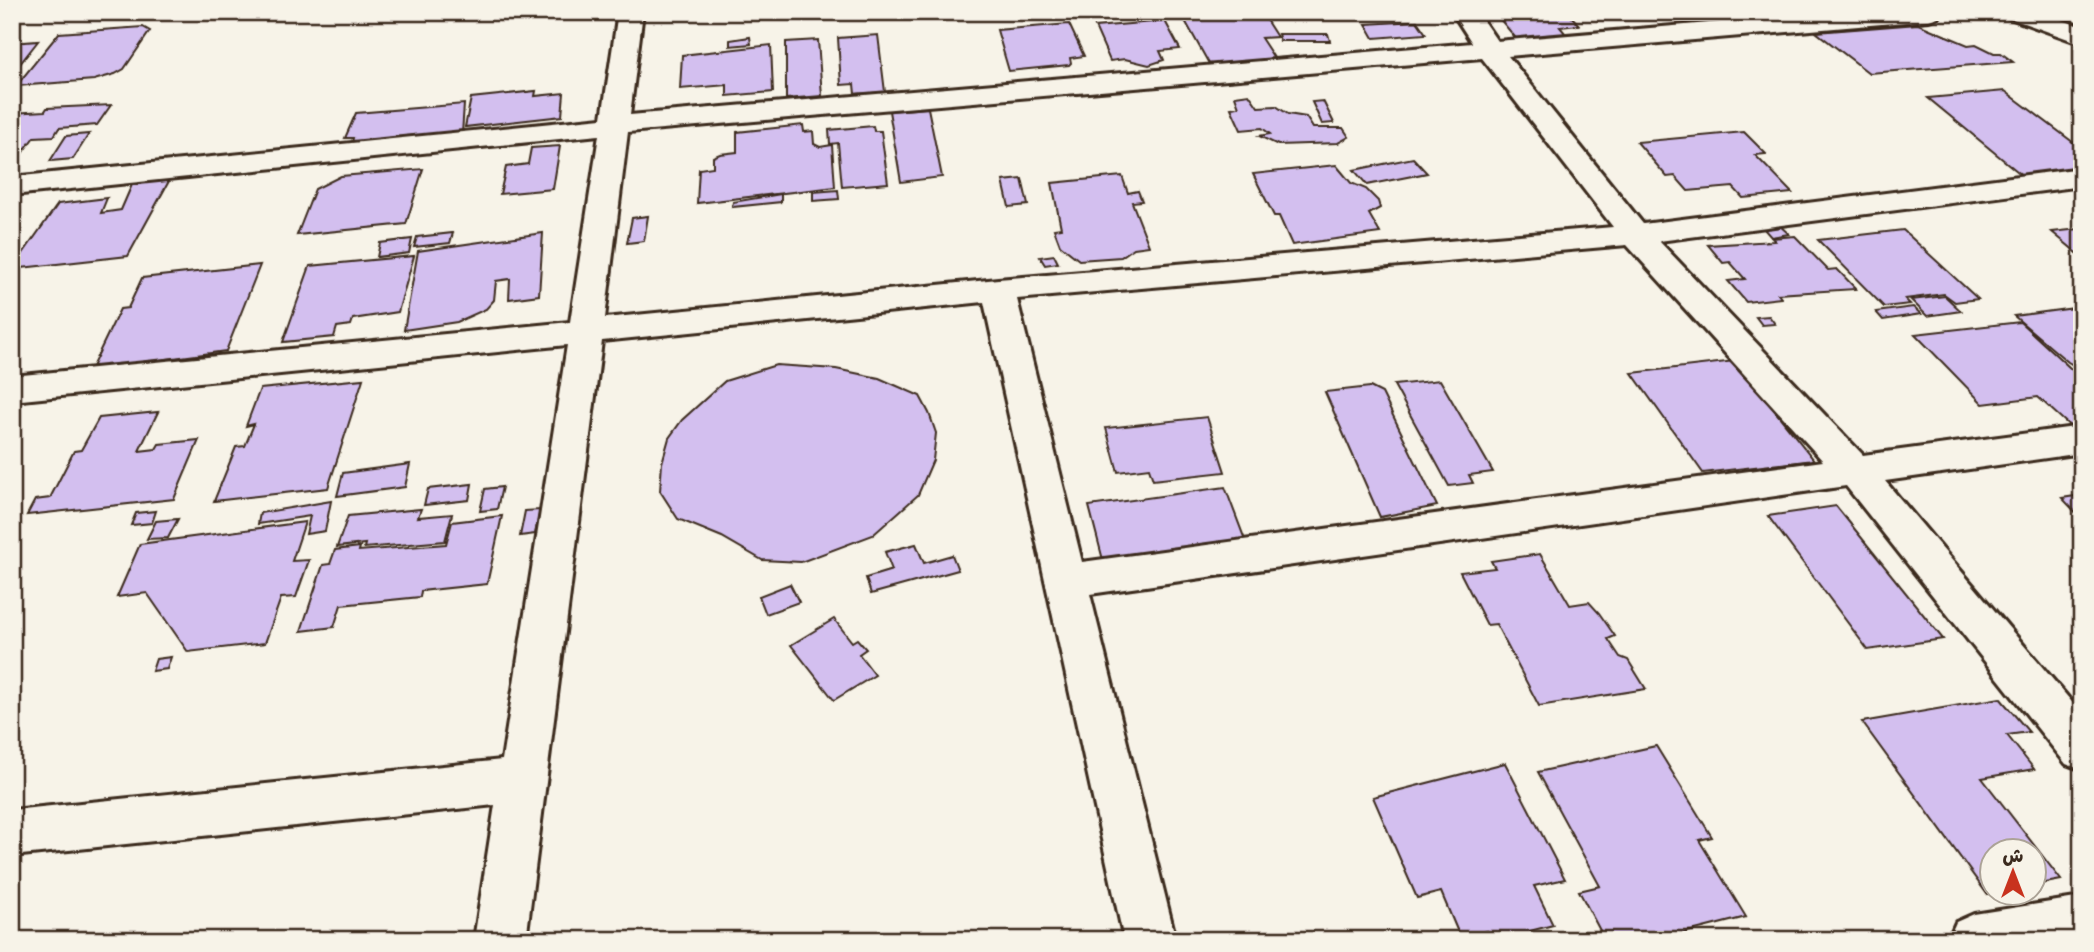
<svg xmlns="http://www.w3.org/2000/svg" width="2094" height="952" viewBox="0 0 2094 952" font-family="Sriracha,'Playpen Sans Arabic',sans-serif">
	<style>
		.building { fill: #d3bfef; stroke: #3b2a1e; stroke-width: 2 }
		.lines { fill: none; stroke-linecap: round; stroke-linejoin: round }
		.minor-casing { stroke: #3b2a1e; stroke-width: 6 }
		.minor { fill: #f7f3e8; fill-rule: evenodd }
	</style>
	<rect width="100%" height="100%" fill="#f7f3e8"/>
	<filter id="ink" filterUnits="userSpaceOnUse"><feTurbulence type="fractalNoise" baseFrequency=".0143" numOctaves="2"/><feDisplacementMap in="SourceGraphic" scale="14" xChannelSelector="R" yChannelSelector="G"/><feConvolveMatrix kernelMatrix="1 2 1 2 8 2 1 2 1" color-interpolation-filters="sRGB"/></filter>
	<g filter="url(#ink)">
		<g class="building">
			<polygon points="1230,12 1261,12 1277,37 1261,38 1278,64 1213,71 1183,17"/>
			<polygon points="1494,12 1592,12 1594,14 1571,16 1579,25 1560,27 1566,34 1547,35 1550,39 1519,42"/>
			<polygon points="1165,21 1180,49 1160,51 1164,60 1149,65 1125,59 1110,61 1095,27"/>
			<polygon points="1417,21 1426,34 1374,38 1366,24"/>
			<polygon points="1069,24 1084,56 1070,58 1071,63 1069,65 1009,71 997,30"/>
			<polygon points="1918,24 1968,45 1976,44 1994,53 2001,53 2013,62 1869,73 1816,32"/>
			<polygon points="143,27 150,31 124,69 115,74 94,80 16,86 59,33"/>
			<polygon points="1278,34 1328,34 1330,41 1280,41"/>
			<polygon points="878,35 885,92 855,94 854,84 841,85 838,38"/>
			<polygon points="750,37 751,44 730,46 730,40"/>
			<polygon points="818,40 822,96 786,99 786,42"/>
			<polygon points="38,41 12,74 12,43"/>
			<polygon points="771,45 773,92 727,96 727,85 680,89 682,55"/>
			<polygon points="536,91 535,96 564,93 562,116 465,127 471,98"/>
			<polygon points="2005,91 2082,149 2082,171 2023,176 1928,98"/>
			<polygon points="1249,94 1258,107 1276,106 1288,114 1306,117 1313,128 1343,128 1349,137 1338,143 1278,145 1259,136 1270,134 1262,128 1241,130 1231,108 1239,107 1235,96"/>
			<polygon points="1323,101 1334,123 1322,124 1312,102"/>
			<polygon points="464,104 462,134 390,143 391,139 352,142 353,138 345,138 356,113"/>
			<polygon points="111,105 97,125 59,128 54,136 34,137 20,156 12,158 12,113 45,111 47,108"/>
			<polygon points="928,108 942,177 901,182 889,111"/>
			<polygon points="803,125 804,132 813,131 814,144 820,147 832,145 835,187 697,203 699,169 713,167 713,157 720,154 737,152 737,132"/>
			<polygon points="873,126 874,131 881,131 888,183 842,187 838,143 830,144 829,130"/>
			<polygon points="1744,132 1766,154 1755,155 1792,193 1743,198 1733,187 1688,191 1675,176 1667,177 1637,142"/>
			<polygon points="89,134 73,159 50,161 66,136"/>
			<polygon points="560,146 553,189 500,194 506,167 528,164 531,148"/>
			<polygon points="1413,158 1427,173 1367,185 1354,170"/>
			<polygon points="1336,165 1351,183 1366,189 1378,201 1380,208 1369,214 1380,233 1292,245 1279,216 1274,216 1253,174"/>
			<polygon points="423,169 406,224 297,235 315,189 341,176"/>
			<polygon points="165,176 169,181 128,256 12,269 58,204 107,198 101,213 121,210 134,180"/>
			<polygon points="1122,176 1128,193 1138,191 1142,201 1132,202 1149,246 1134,248 1121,257 1079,260 1060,245 1054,229 1061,228 1052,183"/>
			<polygon points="1022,179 1028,205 1009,207 1003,181"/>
			<polygon points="838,190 839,199 813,201 813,192"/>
			<polygon points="781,194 781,202 732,207 733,202"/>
			<polygon points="648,216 644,241 627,243 632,218"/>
			<polygon points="1779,225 1789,234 1771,237 1763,228"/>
			<polygon points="2079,229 2082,232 2082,257 2052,232"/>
			<polygon points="1903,230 1978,299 1955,302 1944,294 1905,299 1910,304 1884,307 1818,240"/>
			<polygon points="453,233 450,243 414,247 417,237"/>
			<polygon points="543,233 539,295 509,299 510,279 496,281 494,300 486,309 457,322 404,330 418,251"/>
			<polygon points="1795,236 1828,270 1837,269 1856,289 1778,294 1781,298 1746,302 1728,281 1745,279 1730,262 1723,263 1708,245 1775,241 1772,238"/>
			<polygon points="412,239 409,253 377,257 380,243"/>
			<polygon points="1054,255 1058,263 1045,265 1040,257"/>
			<polygon points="414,256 398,312 353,319 351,325 337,327 334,337 283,342 310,266"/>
			<polygon points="260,265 226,351 91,369 120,309 128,308 142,278"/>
			<polygon points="1945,296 1961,311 1927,316 1911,300"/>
			<polygon points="1913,307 1921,314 1883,320 1876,312"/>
			<polygon points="2082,307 2082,370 2068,362 2014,316"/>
			<polygon points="1769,316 1775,324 1762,325 1756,317"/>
			<polygon points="2020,322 2082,379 2082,428 2073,429 2038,397 1983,404 1915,334"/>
			<polygon points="1735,361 1814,460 1703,473 1632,373"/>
			<polygon points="776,365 836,369 879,378 920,396 929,413 936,433 933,460 918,495 873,535 801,562 762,560 722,537 678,519 660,491 662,463 669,438 682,420 725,381"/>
			<polygon points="363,379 328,488 214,501 236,447 245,446 254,424 246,426 260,389"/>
			<polygon points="1440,380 1493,472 1469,475 1473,483 1449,486 1394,385"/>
			<polygon points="1370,387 1382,393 1437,506 1380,517 1325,392"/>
			<polygon points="158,412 139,451 156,449 159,444 199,440 174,499 27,515 35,500 50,498 74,451 81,450 99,418"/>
			<polygon points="1207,417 1225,472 1153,480 1149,468 1118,472 1106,428"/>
			<polygon points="410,464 405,487 337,496 343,473"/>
			<polygon points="472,484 469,500 424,505 428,489"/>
			<polygon points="502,487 497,509 480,511 485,489"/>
			<polygon points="1225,487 1245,540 1103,560 1089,506"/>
			<polygon points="2082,495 2082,519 2062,498"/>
			<polygon points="331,501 325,531 306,534 310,516 258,524 260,513"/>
			<polygon points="1836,506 1943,639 1868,650 1768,516"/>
			<polygon points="421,509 418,517 452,514 445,541 364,548 365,544 337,547 348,516"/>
			<polygon points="540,510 535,534 520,536 525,511"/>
			<polygon points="156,511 152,523 131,525 136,513"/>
			<polygon points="502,516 487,584 421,591 420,597 341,605 334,627 301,631 323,565 330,564 335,550 360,547 359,551 446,544 452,522"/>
			<polygon points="178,519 168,538 147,539 156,521"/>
			<polygon points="305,522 292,561 309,560 296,597 281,598 265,643 188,652 147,593 117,597 140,544"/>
			<polygon points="916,544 924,563 952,555 958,570 871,594 866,578 892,570 885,552"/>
			<polygon points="1540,554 1570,605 1589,602 1599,613 1615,636 1608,639 1620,657 1628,660 1646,689 1539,706 1496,624 1487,625 1460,572 1495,568 1491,561"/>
			<polygon points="790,584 799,602 766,614 759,596"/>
			<polygon points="834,619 852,642 857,639 866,649 859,654 875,675 834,700 791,645"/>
			<polygon points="171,657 167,669 152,671 156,659"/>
			<polygon points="2000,698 2029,732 2007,735 2034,769 1982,778 2061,880 2035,885 2035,850 1993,850 1993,892 1995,892 1987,894 1862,722"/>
			<polygon points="1656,746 1712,837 1699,840 1746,917 1656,940 1605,940 1579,891 1600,886 1538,772"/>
			<polygon points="1505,763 1565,879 1534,886 1553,925 1530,931 1534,940 1491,940 1487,931 1460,937 1441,892 1417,898 1373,797"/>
		</g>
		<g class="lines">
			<defs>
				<g id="minor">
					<path d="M618,12H643L630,115L1472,43L1452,12H1477L1497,41L1838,12H1941L1938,17L1929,20L1508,56L1643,224L2082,168V186L1659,241L1863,455L2082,426V453L1885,481L2082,714V770L2066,764L1846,486L1090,594L1176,940H1124L984,302L602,341L526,940H474L495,805L12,856V810L502,760L567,345L12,401V376L570,322L599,135L12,195V177L602,118ZM1482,58L1613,227L998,279L605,318L628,132ZM1627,245L1823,461L1082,562L1017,299Z"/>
					<polygon points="2004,12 2040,12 2082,27 2082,44 2007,17"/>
					<polygon points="2082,897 2082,940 1948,940 1956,922 1974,914"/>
				</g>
			</defs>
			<use href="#minor" class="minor-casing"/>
			<use href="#minor" class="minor"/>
		</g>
	</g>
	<rect width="2094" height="952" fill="none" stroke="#f7f3e8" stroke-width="42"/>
	<rect x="21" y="21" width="2052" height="910" fill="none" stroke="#3b2a1e" stroke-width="2.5" filter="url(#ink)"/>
	<g transform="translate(2013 872)"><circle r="33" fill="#f7f3e8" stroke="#aca397" stroke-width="2"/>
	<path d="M0-5L12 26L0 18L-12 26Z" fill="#c8321e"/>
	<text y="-10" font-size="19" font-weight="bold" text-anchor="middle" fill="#3b2a1e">ش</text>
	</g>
</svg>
